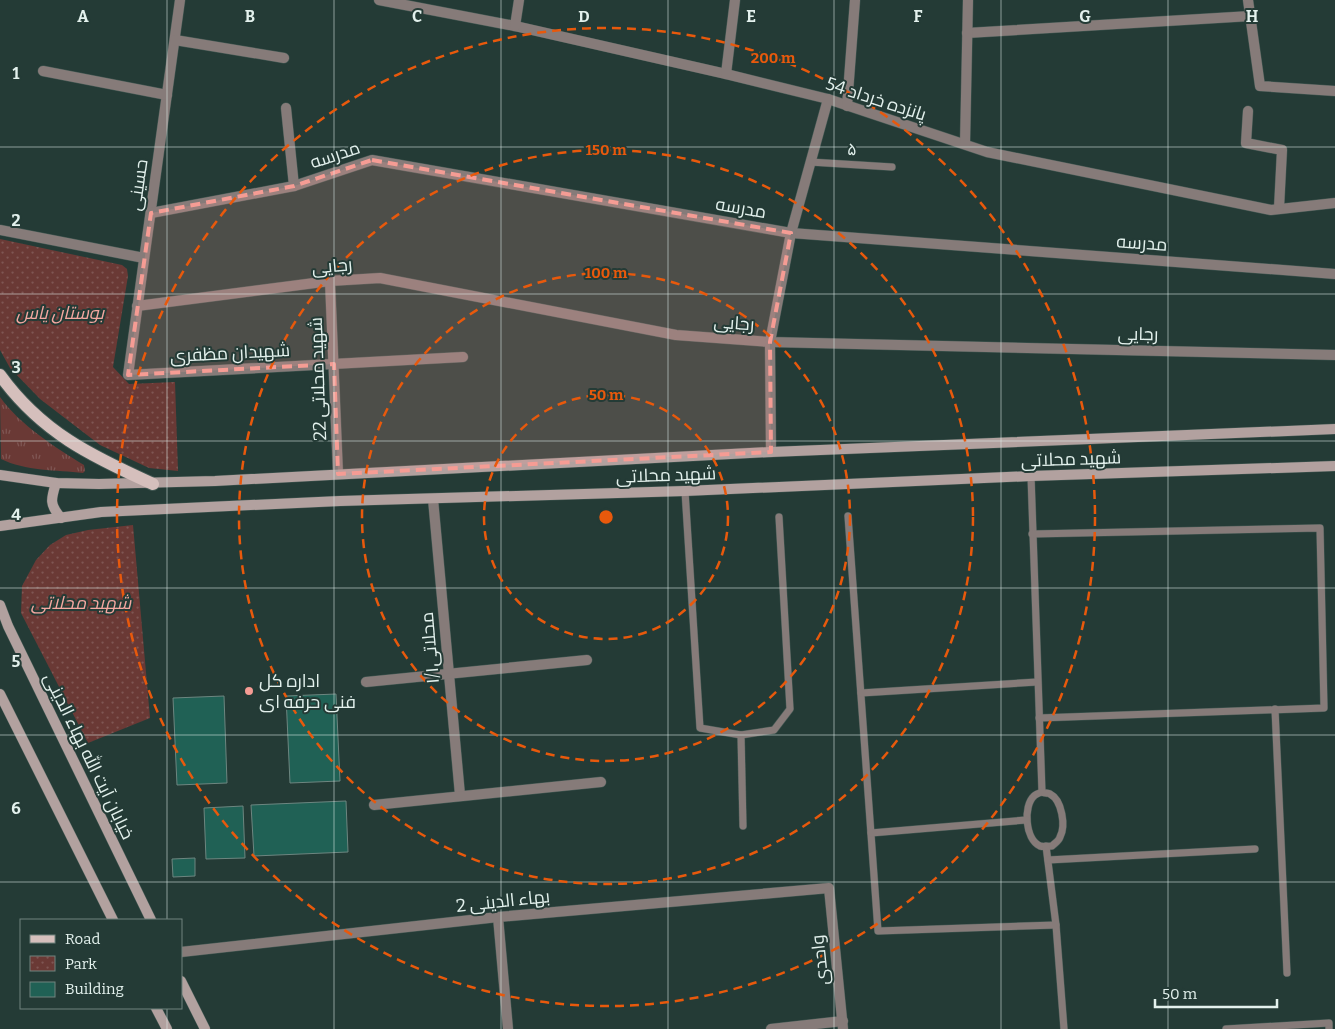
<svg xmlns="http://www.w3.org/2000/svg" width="1335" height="1029" viewBox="0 0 1335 1029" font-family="Bitter,Cairo,serif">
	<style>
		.grass { fill: url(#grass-tufts) }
		.park { fill: url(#park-dots) }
		.building { fill: #206155; stroke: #6d8680 }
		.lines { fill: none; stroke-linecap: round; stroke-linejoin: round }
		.lane-casing { stroke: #435853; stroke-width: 8 }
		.street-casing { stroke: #435853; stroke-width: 11 }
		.secondary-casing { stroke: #435853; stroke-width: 11 }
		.primary-casing { stroke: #435853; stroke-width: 14 }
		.lane { stroke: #867b79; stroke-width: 7 }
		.street { stroke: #867b79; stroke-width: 10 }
		.secondary { stroke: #b2a19f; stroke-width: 10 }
		.primary { stroke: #d5bfbc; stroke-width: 12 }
		.marked { fill: #f59c94; fill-opacity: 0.2; stroke: #f59c94; stroke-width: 4; stroke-dasharray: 10 6; stroke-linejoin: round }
		.grid { fill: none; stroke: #e3f1ed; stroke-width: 1; stroke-opacity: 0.55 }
		.ring { fill: none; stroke: #e8590c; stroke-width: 2.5; stroke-dasharray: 9 6 }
		.poi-dot { fill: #f59c94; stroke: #243b36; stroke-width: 2 }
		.labels { text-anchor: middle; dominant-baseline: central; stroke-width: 4; stroke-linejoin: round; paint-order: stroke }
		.street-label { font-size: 18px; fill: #e3f1ed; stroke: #243b36 }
		.park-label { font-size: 18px; font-style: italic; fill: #f5a8a1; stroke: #243b36 }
		.poi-label { font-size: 18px; fill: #e3f1ed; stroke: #243b36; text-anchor: start }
		.grid-label { font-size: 16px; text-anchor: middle; font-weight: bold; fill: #e3f1ed; stroke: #243b36; stroke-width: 4; stroke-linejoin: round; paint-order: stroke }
		.centre { fill: #e8590c; stroke: #243b36; stroke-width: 2.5 }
		.ring-label { font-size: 15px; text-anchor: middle; font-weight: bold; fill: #e8590c; stroke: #243b36; stroke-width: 4; stroke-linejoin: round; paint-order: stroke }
	</style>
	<defs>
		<pattern id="grass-tufts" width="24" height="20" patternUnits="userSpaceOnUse" patternTransform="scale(1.25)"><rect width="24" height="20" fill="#6a3935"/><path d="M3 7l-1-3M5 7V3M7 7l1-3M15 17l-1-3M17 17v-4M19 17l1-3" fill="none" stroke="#7f5653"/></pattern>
		<pattern id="park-dots" width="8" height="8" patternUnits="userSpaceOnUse" patternTransform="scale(1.25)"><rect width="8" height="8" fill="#6a3935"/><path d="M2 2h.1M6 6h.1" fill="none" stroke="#7f5653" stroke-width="1.8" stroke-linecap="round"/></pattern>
	</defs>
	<rect width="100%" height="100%" fill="#243b36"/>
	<path class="grass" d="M0,397C19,424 56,448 84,465L85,471L83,473C57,470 25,471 1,459Z"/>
	<g class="park">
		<polygon points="0,239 122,265 127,269 128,276 113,367 129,384 175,382 178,471 149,468 100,445 40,399 10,368 0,350"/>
		<polygon points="133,525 150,718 88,743 21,613 22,586 36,560 50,545 66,535 88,530"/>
	</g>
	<g class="building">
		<polygon points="336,694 340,781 290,783 286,696"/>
		<polygon points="224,696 227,783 177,785 173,698"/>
		<polygon points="346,801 348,852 254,856 251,805"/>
		<polygon points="243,806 245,858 206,859 204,808"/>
		<polygon points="195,858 195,876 173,877 172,859"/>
	</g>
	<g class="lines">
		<defs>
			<g id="lane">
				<polyline points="810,162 892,167"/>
				<polyline points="1031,476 1042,792"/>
				<polyline points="685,491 700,728 741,735 774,730 790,709 779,517"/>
				<polyline points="848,516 878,931 1056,925"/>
				<polyline points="1032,534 1320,528 1324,708 1039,718"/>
				<polyline points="861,693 1037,682"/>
				<polyline points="1275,709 1287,973"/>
				<polyline points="741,735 743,826"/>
				<path d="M1042,792C1042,793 1049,793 1050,794C1062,800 1066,826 1060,837C1059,841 1055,843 1052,846C1049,846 1044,847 1040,846C1025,839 1023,806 1034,796C1036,794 1039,793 1042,792Z"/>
				<polyline points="871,833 1026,820"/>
				<polyline points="1046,846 1056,925 1064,1029"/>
				<polyline points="1048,860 1255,849"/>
				<polyline points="1226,1029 1329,1023 1329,1029"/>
			</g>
			<g id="street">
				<polyline points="180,0 128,375 463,357"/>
				<polyline points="379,0 515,26 726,74 828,99 987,152 1271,210 1335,203"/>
				<polyline points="1248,0 1260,86 1335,91"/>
				<polyline points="515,26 519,0"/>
				<polyline points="967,33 1251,16"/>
				<polyline points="175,40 284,58"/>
				<polyline points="43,71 167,95"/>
				<polyline points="726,74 735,0"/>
				<polyline points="847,106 855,0"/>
				<polyline points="286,108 294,186"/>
				<polyline points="1248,111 1246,143 1282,150 1279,208"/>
				<polyline points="965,144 968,0"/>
				<polyline points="151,213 294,186 372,160 791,233 1335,274"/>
				<polyline points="0,230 144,258"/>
				<polyline points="330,281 338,474"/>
				<polyline points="137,306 330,281 380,278 676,335 770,342 1335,355"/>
				<polyline points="771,452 770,342 791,233 828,99"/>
				<polyline points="433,499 460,795"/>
				<polyline points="366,682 587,660"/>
				<polyline points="374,805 601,782"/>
				<polyline points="498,917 508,1029"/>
				<polyline points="181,952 498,917 829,888 843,1029"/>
				<polyline points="771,1029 843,1021"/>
			</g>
			<g id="secondary">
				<polyline points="0,475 56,483 99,484 215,481 771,452 1335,429"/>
				<path d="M56,483C51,499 49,504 61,518"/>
				<polyline points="0,526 101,512 340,501 685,491 1031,476 1335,466"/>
				<polyline points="0,605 8,626 151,920"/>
				<polyline points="0,694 113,920"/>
				<polyline points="181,981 205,1029"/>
				<polyline points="156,1008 167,1029"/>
			</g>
			<path id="primary" d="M0,375C41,432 91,456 153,484"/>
		</defs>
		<use href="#lane" class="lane-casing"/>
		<use href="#street" class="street-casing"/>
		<use href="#secondary" class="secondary-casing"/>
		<use href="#primary" class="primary-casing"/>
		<use href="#lane" class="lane"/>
		<use href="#street" class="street"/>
		<use href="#secondary" class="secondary"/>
		<use href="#primary" class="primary"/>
	</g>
	<path class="marked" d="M372,160L791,233L770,342L771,452L338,474L334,364L128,375L151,213L294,186Z"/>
	<path class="grid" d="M167,0V920M334,0V1029M501,0V1029M668,0V1029M834,0V1029M1001,0V1029M1168,0V1029M0,147H1335M0,294H1335M0,441H1335M0,588H1335M0,735H1335M0,882H1335M167,1008V1029"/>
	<g class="ring">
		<circle cx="606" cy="517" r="122"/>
		<circle cx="606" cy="517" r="244"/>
		<circle cx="606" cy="517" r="367"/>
		<circle cx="606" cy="517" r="489"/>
	</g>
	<circle class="poi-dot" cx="249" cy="691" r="5"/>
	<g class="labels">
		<g class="street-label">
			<text transform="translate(876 99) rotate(18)">پانزده خرداد 54</text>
			<text transform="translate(852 149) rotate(4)">۵</text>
			<text transform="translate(335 155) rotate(-18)">مدرسه</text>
			<text transform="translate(138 185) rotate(-82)">حسینی</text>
			<text transform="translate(741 208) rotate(10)">مدرسه</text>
			<text transform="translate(1142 243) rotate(4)">مدرسه</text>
			<text transform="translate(332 266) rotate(-5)">رجایی</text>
			<text transform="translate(734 323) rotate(4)">رجایی</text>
			<text transform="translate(1138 334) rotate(1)">رجایی</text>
			<text transform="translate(230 353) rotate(-3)">شهیدان مظفری</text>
			<text transform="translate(318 379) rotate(-92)">شهید محلاتی 22</text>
			<text transform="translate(1071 459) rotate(-2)">شهید محلاتی</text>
			<text transform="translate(666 475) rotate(-2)">شهید محلاتی</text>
			<text transform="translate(430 648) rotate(-95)">محلاتی۱/۱</text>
			<text transform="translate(89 756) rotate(64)">خیابان آیت الله بهاء الدینی</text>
			<text transform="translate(503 901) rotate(-6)">بهاء الدینی 2</text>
			<text transform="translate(820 960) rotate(-96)">واحدی</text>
		</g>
		<g class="park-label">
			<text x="60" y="313">بوستان یاس</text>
			<text x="81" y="603">شهید محلاتی</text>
		</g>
		<g class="poi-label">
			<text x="259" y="681">اداره کل<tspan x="259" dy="21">فنی حرفه ای</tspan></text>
		</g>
	</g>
	<g class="grid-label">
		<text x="83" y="22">A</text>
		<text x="250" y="22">B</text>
		<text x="417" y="22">C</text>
		<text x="584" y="22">D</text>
		<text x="751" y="22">E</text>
		<text x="918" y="22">F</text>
		<text x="1085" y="22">G</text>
		<text x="1252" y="22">H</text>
		<text x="16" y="79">1</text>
		<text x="16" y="226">2</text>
		<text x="16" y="373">3</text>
		<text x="16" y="520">4</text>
		<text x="16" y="667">5</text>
		<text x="16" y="814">6</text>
	</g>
	<circle cx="606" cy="517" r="8" class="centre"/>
	<g class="ring-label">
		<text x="773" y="63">200 m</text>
		<text x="606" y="155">150 m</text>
		<text x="606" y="278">100 m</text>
		<text x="606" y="400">50 m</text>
	</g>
	<rect x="20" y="919" width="162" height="90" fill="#243b36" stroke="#70847f"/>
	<rect x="30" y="935" width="25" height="8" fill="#d5bfbc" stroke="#70847f"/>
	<text x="65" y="944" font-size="15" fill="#e3f1ed">Road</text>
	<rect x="30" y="956" width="25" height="15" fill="url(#park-dots)" stroke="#70847f"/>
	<text x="65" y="969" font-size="15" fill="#e3f1ed">Park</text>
	<rect x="30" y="982" width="25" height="15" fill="#206155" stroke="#70847f"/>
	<text x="65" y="994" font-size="15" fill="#e3f1ed">Building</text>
	<path d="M1155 999v8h122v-8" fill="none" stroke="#e3f1ed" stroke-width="2.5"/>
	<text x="1162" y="999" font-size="15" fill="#e3f1ed" stroke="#243b36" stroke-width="4" paint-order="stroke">50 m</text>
</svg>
